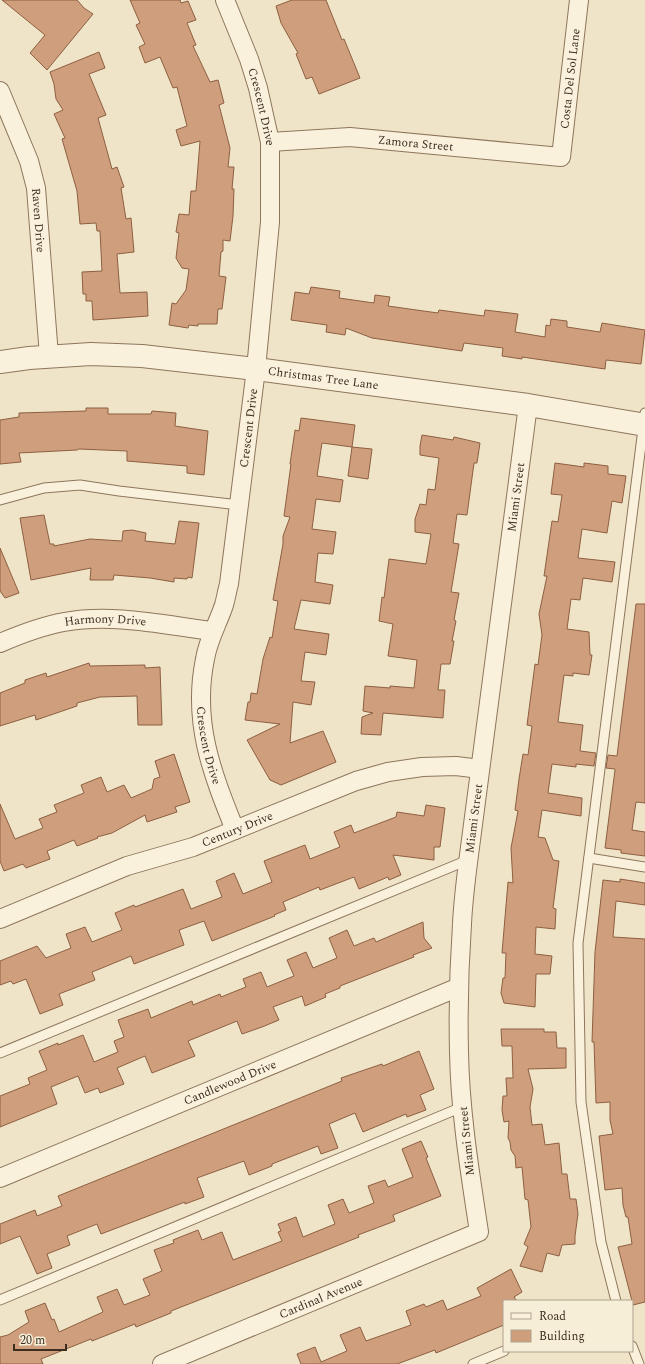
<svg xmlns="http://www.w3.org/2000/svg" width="645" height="1364" viewBox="0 0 645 1364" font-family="Spectral,serif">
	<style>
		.building { fill: #cf9f7d; stroke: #8d5f41 }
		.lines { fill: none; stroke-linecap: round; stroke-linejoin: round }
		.service-casing { stroke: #8d765c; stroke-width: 11 }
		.minor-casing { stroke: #8d765c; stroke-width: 20 }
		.tertiary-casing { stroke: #8d765c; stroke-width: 24 }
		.service { stroke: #faf1dc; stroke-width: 9 }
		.minor { stroke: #faf1dc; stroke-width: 18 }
		.tertiary { stroke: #faf1dc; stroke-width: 22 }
		.labels { text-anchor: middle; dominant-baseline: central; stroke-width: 3; stroke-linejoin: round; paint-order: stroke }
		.street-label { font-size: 12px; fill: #3d2e20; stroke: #f7eed8 }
	</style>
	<rect width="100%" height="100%" fill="#f0e4c8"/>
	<g class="building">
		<polygon points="2,0 77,0 84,8 93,14 47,70 30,53 45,35"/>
		<polygon points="130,0 180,0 181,3 188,1 196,20 187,23 196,45 193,46 210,82 218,80 224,103 219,105 230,148 228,167 234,167 232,189 234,189 233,216 230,241 223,240 223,251 221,252 219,276 226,277 222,309 218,309 217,324 198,324 198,326 189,325 188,328 169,325 172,303 176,304 186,290 189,269 182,268 176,258 179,233 176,232 179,214 189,215 191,191 196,191 200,141 181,146 176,130 187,126 177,87 173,88 160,57 145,63 139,47 145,44 136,25 140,23"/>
		<polygon points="292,0 326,0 342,40 344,39 360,78 319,94 312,77 306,79 296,54 298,53 281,23 276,6"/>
		<polygon points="99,52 105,68 89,74 106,115 98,118 112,169 117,167 124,187 121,188 126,219 131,218 134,252 117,254 120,293 147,292 148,316 93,320 92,301 86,301 86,294 83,294 82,272 102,271 100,231 97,231 96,223 80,224 77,191 62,139 65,138 54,114 63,110 56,99 54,84 50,72"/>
		<polygon points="311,287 340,291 339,298 374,303 375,295 390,297 388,306 438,313 439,310 484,316 485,310 518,314 515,332 545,337 546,325 550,326 551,319 567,321 567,327 600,332 602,323 645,330 641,364 606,360 605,369 522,357 522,359 502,356 503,348 464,343 462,351 372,338 346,328 345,335 326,332 327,325 291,320 295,292 309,294"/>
		<polygon points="86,408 108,408 108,414 151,414 152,411 176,413 175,426 208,431 204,475 187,473 187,466 127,461 127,451 79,449 77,450 19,453 21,462 0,464 0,420 19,417 19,413 86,411"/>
		<polygon points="301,418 355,425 352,447 322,443 317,476 343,480 340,502 316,499 312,529 336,532 333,554 318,553 315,582 333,585 330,604 301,600 294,629 329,634 326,655 305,652 301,681 315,682 311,705 293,702 290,743 323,731 336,762 281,785 270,780 247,740 280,724 245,720 248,702 250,702 251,693 257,694 263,659 270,637 272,638 278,601 273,600 283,544 283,536 290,517 284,516 291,464 290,464 295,430 299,431"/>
		<polygon points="422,435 453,440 454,437 480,443 477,463 474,463 467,515 457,514 453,543 459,544 451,592 459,593 454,620 456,621 452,641 454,641 450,664 441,664 438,690 445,690 443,718 383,713 381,735 361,734 362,717 373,713 363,711 365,686 390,688 390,686 414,688 417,660 388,656 393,624 379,621 382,597 384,598 389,559 426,564 431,534 415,532 415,519 420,504 426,505 428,489 435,490 439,458 420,455 420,446"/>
		<polygon points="352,447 372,449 368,479 348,476"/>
		<polygon points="555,463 584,467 584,463 608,466 608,474 626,476 622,503 612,501 607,533 582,529 578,558 615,562 612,582 583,578 580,600 571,599 567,629 589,632 590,655 592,655 589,675 573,673 573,676 564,675 558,722 583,725 580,751 596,753 594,766 576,764 576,767 552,764 548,793 582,798 581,816 542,810 538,837 545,838 553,860 559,861 553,908 556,909 555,929 536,927 535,954 552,956 550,974 536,974 535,1007 504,1003 501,993 503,978 505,978 506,953 502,953 508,882 513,883 511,848 518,811 515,810 519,779 523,754 528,755 532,726 527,725 535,664 538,665 542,635 539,614 547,576 544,576 552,521 558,522 562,495 551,494"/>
		<polygon points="44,515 50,544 54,544 54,546 90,539 122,541 123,531 132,530 146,533 145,541 175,544 179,521 199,523 192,578 188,577 187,579 174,578 174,582 150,578 114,575 113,580 90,580 91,568 31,580 20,518"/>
		<polygon points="0,548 19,593 5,598 0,591"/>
		<polygon points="636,604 645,604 645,803 636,802 632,830 645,832 645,856 621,853 621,850 605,848 615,770 615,769 606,768 608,755 617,756"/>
		<polygon points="89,663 90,666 145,665 145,668 160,667 162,725 138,725 137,696 100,697 77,703 77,706 36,720 35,715 0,726 0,693 25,683 25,680 46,673 47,677"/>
		<polygon points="174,754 190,802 175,807 177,812 147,822 145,815 112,833 97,837 98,838 77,846 74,840 47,851 50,859 26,868 23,864 4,871 0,861 0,804 15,839 43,828 39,819 57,812 54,805 84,793 81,785 101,777 107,792 124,785 131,798 152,789 154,779 160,777 155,761"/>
		<polygon points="426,805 445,808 440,847 434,847 434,860 393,855 401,875 389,880 388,877 359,889 354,877 320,890 319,887 283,902 286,910 274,915 275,916 212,941 204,921 179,930 184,945 134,964 131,956 102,968 92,972 95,980 59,994 63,1005 40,1014 26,979 13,984 11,981 0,985 0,961 37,946 46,958 71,948 66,934 85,927 92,942 122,930 115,913 134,905 135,907 183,889 191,909 222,897 216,881 234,873 243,894 272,882 264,861 305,845 310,859 340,847 334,832 351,825 354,833 396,817 397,812 424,816"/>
		<polygon points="620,879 645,883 645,905 616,901 613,937 645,939 645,1302 633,1305 618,1247 632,1244 628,1217 626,1217 623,1205 622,1188 605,1190 599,1136 613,1134 610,1120 610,1102 596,1103 594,1042 592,1042 595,952 603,880 620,882"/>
		<polygon points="423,922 424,938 432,948 413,955 414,957 340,986 340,988 325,994 326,997 305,1006 302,996 273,1007 279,1020 262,1027 242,1034 237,1021 188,1041 195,1056 152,1073 145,1056 117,1068 124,1084 100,1093 98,1088 85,1093 78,1076 51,1087 57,1104 0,1127 0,1096 30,1084 28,1078 47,1070 39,1051 58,1043 58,1045 83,1035 94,1062 118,1052 114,1041 124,1037 118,1020 148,1009 151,1018 192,1001 193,1005 220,994 221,997 246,987 243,979 261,972 267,987 294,976 287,960 306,952 313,968 337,958 329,938 347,930 354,946 374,938 376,942"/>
		<polygon points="501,1029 544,1029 544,1032 556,1032 557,1048 566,1048 566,1068 528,1069 533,1089 530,1107 532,1125 542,1124 545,1145 559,1143 562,1174 567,1174 570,1199 576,1199 578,1214 575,1236 575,1244 562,1245 559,1256 547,1253 542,1272 520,1266 528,1247 524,1244 531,1227 528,1200 525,1199 522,1167 516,1168 515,1156 511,1150 510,1142 508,1138 509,1121 504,1122 502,1110 503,1096 507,1096 506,1078 513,1078 512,1046 502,1046"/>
		<polygon points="419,1051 434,1089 420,1095 426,1110 407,1117 406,1114 363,1132 355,1113 329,1124 338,1148 321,1154 318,1146 272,1164 272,1166 249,1175 244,1161 197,1178 204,1197 185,1204 185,1202 101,1234 97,1224 67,1236 70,1245 47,1254 52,1268 37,1274 20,1236 0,1244 0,1224 35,1210 37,1216 62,1206 58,1196 342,1081 341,1078 382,1064 383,1066"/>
		<polygon points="421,1141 428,1157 426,1158 441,1196 393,1215 395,1221 358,1235 359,1237 319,1253 171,1311 171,1313 136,1327 135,1324 92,1341 91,1339 41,1359 43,1364 0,1364 0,1337 8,1335 29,1322 25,1311 45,1303 52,1320 54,1319 59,1332 103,1312 97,1297 117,1289 124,1305 150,1295 143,1279 162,1271 154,1250 174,1243 173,1240 198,1230 202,1240 222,1232 233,1260 282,1241 278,1232 281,1231 278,1224 296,1217 303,1237 335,1224 328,1205 343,1199 349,1213 374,1203 368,1186 385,1180 388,1187 413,1177 402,1149"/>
		<polygon points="511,1269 522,1292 514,1297 517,1301 504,1301 504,1325 436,1353 435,1350 397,1364 301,1364 297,1354 315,1347 321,1362 347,1351 340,1335 360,1327 366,1341 411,1325 406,1311 424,1304 426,1307 443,1300 447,1310 481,1296 477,1288"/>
	</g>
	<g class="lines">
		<defs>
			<g id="service">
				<polyline points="0,500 44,488 80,485 119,491 239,505"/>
				<polyline points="589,858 645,867"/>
				<polyline points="0,1053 468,860"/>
				<polyline points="0,1300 462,1107"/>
				<polyline points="616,1301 601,1242 581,1102 578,943 645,413"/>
				<polyline points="632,1346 639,1364"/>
				<polyline points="473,1364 504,1351"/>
			</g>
			<g id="minor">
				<path id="s1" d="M225,0L249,59L258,88L270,142V222L256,369L229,584C227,591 226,598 224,605C218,623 208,640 205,659C192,722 212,773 235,830"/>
				<path id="s2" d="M0,91L29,161L36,188L49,356"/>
				<path id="s3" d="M270,142L350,137L561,157L579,0"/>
				<path id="s4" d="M0,643C21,634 42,626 64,622C113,613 164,625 213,631"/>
				<path id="s5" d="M0,919L127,866L193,847L356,781L388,772L422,767L456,766L480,769"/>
				<path id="s6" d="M0,1178L459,987"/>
				<path id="s7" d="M162,1364L479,1232C470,1173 460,1112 459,1052C458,1009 459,967 462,924C463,901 466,878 469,855L528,405"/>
			</g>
			<g id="tertiary">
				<path id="s8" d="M0,362L29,358L91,354L142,356L256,369L528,405L645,425"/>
			</g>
		</defs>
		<use href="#service" class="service-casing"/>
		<use href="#minor" class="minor-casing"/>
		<use href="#tertiary" class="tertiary-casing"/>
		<use href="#service" class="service"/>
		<use href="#minor" class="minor"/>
		<use href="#tertiary" class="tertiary"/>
	</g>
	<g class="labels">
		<g class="street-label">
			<text stroke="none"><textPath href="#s3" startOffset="371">Costa Del Sol Lane</textPath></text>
			<text stroke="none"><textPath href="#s1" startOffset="113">Crescent Drive</textPath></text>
			<text stroke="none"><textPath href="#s3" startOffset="146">Zamora Street</textPath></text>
			<text stroke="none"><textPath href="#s2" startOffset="136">Raven Drive</textPath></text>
			<text stroke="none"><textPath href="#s8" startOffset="325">Christmas Tree Lane</textPath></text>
			<text transform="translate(249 428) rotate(-83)">Crescent Drive</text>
			<text stroke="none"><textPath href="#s7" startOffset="1083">Miami Street</textPath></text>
			<text stroke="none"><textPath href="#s4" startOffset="109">Harmony Drive</textPath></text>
			<text stroke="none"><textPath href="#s1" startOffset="760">Crescent Drive</textPath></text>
			<text stroke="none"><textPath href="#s7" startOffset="759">Miami Street</textPath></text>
			<text stroke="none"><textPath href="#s5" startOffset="254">Century Drive</textPath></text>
			<text stroke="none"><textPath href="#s6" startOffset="249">Candlewood Drive</textPath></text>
			<text transform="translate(467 1141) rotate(-96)">Miami Street</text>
			<text stroke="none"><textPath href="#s7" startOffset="172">Cardinal Avenue</textPath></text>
		</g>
	</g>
	<rect x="503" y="1300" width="130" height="52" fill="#f7eed8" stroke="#ada18e"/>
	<rect x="511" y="1313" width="20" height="6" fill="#faf1dc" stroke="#ada18e"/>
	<text x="539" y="1320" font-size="12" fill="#3d2e20">Road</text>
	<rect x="511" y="1330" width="20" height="12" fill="#cf9f7d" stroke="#ada18e"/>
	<text x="539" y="1340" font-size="12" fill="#3d2e20">Building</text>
	<path d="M14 1344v6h52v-6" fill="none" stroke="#3d2e20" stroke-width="2"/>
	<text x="20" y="1344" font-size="12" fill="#3d2e20" stroke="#f7eed8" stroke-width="3" paint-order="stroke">20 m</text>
</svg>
